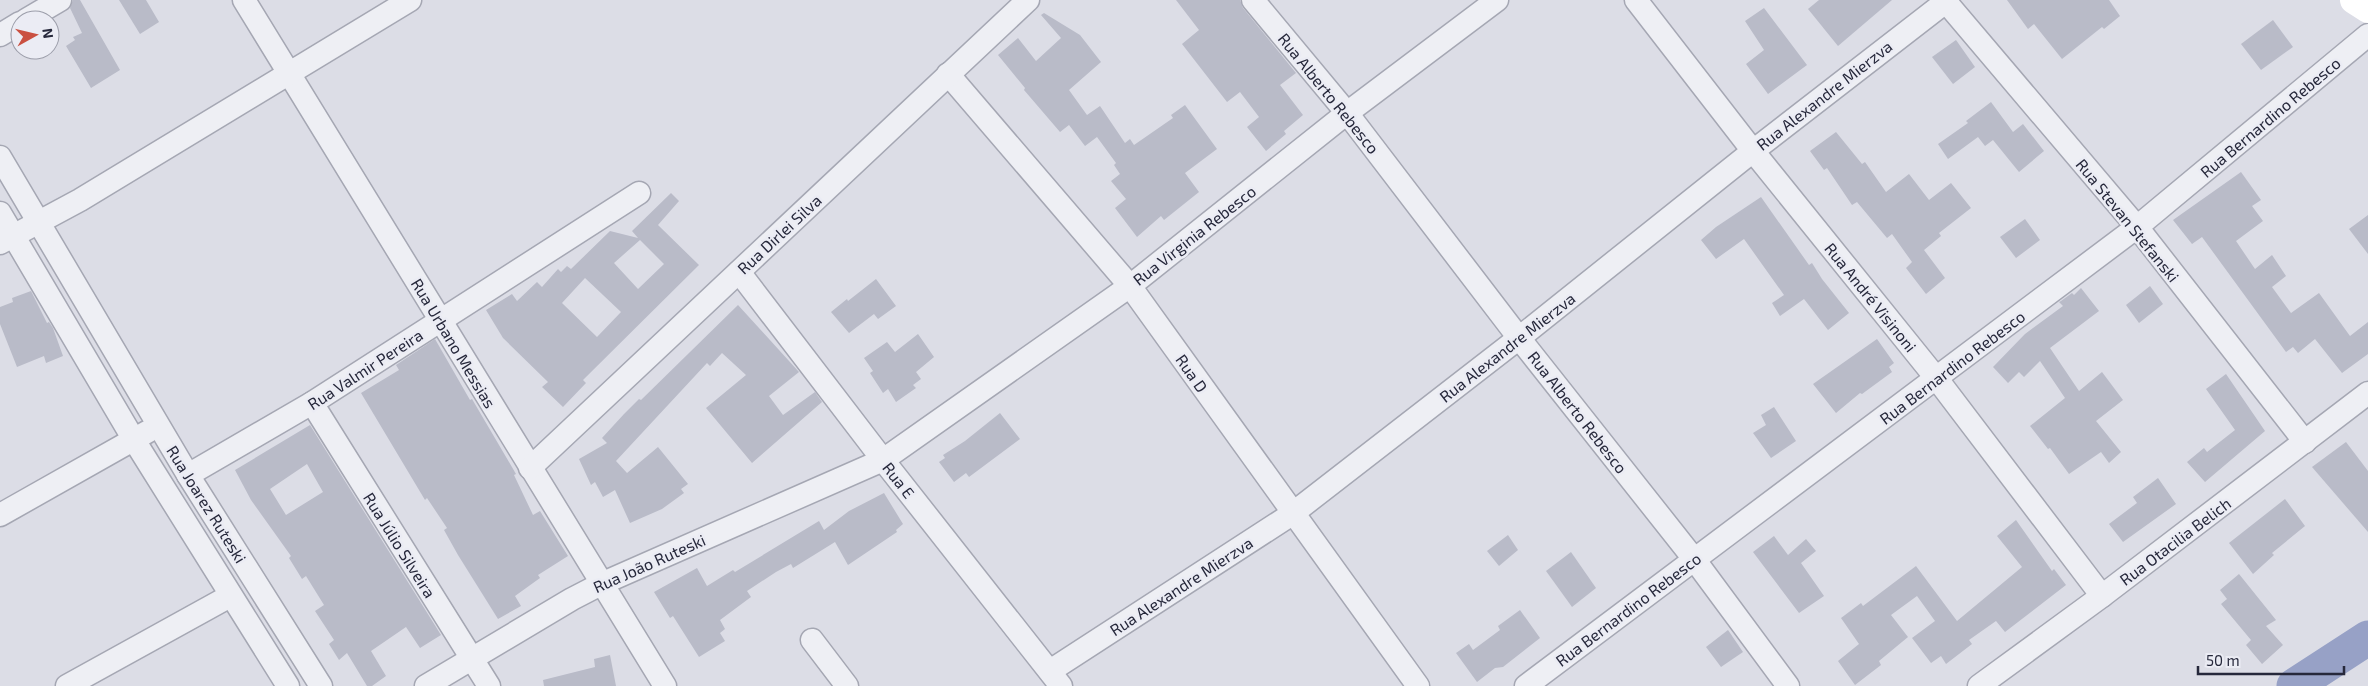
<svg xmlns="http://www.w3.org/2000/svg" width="2368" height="686" viewBox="0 0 2368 686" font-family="'Exo 2',sans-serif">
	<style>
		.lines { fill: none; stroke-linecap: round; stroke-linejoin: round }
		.river { stroke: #97a1c6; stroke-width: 35 }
		.building { fill: #b9bbc8; fill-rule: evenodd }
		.street-casing { stroke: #a5a7b3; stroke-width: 25 }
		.street { stroke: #eeeff4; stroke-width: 22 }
		.secondary { stroke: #fff; stroke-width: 28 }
		.labels { text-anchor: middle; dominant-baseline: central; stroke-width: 5; stroke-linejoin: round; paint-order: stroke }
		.street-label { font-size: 16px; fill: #26283b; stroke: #ebecf4 }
	</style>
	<rect width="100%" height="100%" fill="#dcdde6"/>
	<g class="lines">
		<polyline class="river" points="2294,686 2368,638"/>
	</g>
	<g class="building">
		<polygon points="73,0 80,0 120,70 91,88 66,46 75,40 73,37 82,33 70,8"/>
		<polygon points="119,0 146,0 159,22 140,34"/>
		<polygon points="1176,0 1240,0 1243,8 1296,73 1280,85 1303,115 1284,131 1286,134 1266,151 1247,127 1259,117 1240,92 1227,102 1182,44 1199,30"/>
		<polygon points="1819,0 1892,0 1838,46 1808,9"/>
		<polygon points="2007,0 2109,0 2120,16 2104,29 2102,27 2062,59 2034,24 2028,29"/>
		<polygon points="1764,8 1807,65 1768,94 1746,64 1764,50 1745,21"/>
		<polygon points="1044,13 1080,35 1101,62 1069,90 1087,115 1100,106 1125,143 1130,139 1134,145 1173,118 1171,115 1185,105 1217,149 1185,173 1199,192 1164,220 1161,216 1137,237 1115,208 1126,199 1111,181 1120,174 1114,165 1116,163 1097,137 1085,146 1069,125 1060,132 1024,90 1025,88 998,55 1018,38 1036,61 1061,38 1041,15"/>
		<polygon points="2273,20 2293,47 2261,70 2241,44"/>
		<polygon points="1956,40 1975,67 1953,84 1932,57"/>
		<polygon points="1991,102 2013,132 2023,124 2044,151 2019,172 1993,140 1985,146 1978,137 1948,159 1938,144 1968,123 1966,121"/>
		<polygon points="1836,132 1862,164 1865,162 1886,192 1909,174 1929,200 1951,183 1971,208 1939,233 1941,236 1924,250 1945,278 1926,294 1906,268 1912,262 1892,234 1887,238 1857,202 1852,205 1827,168 1824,170 1810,151"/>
		<polygon points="2241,172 2261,200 2252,206 2263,221 2236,241 2255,269 2272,255 2286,276 2272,287 2291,313 2319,293 2350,336 2368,322 2368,354 2342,373 2315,339 2298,353 2293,347 2286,352 2202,237 2192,244 2173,220"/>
		<path d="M671,193L679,201L658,225L699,265L583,380L586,383L563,407L542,387L548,382L503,338L486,310L512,294L517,301L537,282L542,287L558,269L561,272L567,266L571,269L610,231L638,238L632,231ZM640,240L664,264L638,289L614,263ZM585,278L621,312L597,337L562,303Z"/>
		<polygon points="1761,197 1809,265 1812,263 1822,279 1849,313 1828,330 1804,299 1780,316 1772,303 1784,295 1744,239 1716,259 1701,240 1716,227"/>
		<polygon points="2368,215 2368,254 2349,229"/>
		<polygon points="2025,219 2040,240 2016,258 2000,237"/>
		<polygon points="876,279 896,306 878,319 874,314 849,333 831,312 847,299 848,301"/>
		<polygon points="2150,286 2163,304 2139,323 2126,305"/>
		<polygon points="2081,288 2099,311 2050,348 2079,391 2102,372 2123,400 2096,421 2121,452 2109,463 2101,452 2069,474 2050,448 2048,449 2030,426 2065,398 2040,361 2024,377 2019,372 2008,383 1993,367 2025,334 2063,306 2059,302 2061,301 2072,293 2074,295"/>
		<polygon points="31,291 47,323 49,322 53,328 63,356 46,363 44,356 17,367 0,324 0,307 13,302 12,298"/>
		<polygon points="738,305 799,372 769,396 783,415 815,392 822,402 752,463 706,408 746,375 722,353 710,366 707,363 616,461 627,473 658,447 688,484 681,489 684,493 662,509 630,523 615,490 603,497 595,482 591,485 579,459 607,443 602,438 624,414 639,399 641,400"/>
		<polygon points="918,334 934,357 916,372 921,379 913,385 916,388 896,402 888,389 883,393 870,373 873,371 864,358 887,342 895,352"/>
		<polygon points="435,339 470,400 472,399 516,474 514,475 533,515 540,511 568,556 538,575 540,578 515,596 521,606 498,619 458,555 444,530 447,528 427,498 425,500 361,393 399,370 396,365"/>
		<polygon points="1877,339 1894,363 1889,367 1892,372 1862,394 1860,393 1836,413 1813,384"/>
		<polygon points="2226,374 2265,431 2205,482 2187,462 2204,448 2207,452 2235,430 2206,389"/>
		<polygon points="1774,407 1796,441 1771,458 1753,433 1766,425 1761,415"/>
		<polygon points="1000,413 1020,439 969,477 966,473 954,482 939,462 945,458 943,455 965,441"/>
		<path d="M310,425L441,635L420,648L406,627L371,651L386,676L372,686H367L347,653L339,660L329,644L334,640L315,611L324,605L306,576L302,579L289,558L291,556L251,500L235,470ZM307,464L323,492L286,515L270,489Z"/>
		<polygon points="2346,442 2368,471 2368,532 2312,467"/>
		<polygon points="2158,478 2176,504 2123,542 2109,524 2137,503 2133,497"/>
		<polygon points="884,493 903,524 896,530 897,532 848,565 835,542 793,568 791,564 776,572 747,591 751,597 720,620 725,629 720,633 725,641 699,657 673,616 670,618 654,592 697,568 707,586 733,570 735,572 819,521 824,530 849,511"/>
		<polygon points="2285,499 2305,526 2272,553 2274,555 2253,574 2229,543"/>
		<polygon points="2016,520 2052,571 2054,569 2066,585 2005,632 1996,621 1969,640 1972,644 1946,664 1941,656 1931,663 1912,638 1935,621 1917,596 1891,615 1908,637 1879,661 1881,665 1855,685 1838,661 1859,644 1841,618 1861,603 1863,606 1916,566 1957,621 2022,567 1997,536"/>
		<polygon points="1508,535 1518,550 1499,566 1487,551"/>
		<polygon points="1774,536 1788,555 1806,539 1816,551 1801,563 1824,596 1799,613 1753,552"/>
		<polygon points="1571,552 1596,588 1572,607 1546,571"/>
		<polygon points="2239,574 2276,620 2266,626 2283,645 2262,664 2246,645 2251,640 2221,604 2227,599 2220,590"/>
		<polygon points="1520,610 1540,638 1503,667 1495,668 1477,682 1456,653 1469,644 1473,650 1500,630 1498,626"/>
		<polygon points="1728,630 1743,652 1721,667 1706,647"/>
		<polygon points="610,655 616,686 544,686 543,680 595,667 594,659"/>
	</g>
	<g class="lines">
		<defs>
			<g id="street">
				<polyline points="244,0 665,686"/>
				<polyline points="1253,0 1347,113 1519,338 1694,559 1788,686"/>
				<polyline points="1636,0 1753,151 1937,379 2102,596"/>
				<polyline points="1946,2 2137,227 2305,442"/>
				<polyline points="26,20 60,0"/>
				<polyline points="0,35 20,23"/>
				<polyline points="948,74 1130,286 1418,686"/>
				<polyline points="0,157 188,475 321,686"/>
				<polyline points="0,213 134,440 288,686"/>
				<polyline points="0,243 80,200 410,0"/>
				<polyline points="739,272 883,460 1061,686"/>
				<polyline points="312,403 489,686"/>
				<polyline points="530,468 1028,0"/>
				<polyline points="188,475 312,403 639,193"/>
				<polyline points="0,515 147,432"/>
				<polyline points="812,640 847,686"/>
				<polyline points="1050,671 1292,514 1519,338 1753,151 1948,0"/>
				<polyline points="67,686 230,596"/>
				<polyline points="426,686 572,599 601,584 883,460 1130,286 1347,113 1497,0"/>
				<polyline points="1526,686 2137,227 2368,35"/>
				<polyline points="1979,686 2102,596 2368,393"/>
			</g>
		</defs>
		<use href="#street" class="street-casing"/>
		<use href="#street" class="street"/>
		<polyline class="secondary" points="2354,0 2368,9"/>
	</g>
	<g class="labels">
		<g class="street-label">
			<text transform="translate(1329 93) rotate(51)">Rua Alberto Rebesco</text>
			<text transform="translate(1824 95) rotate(-38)">Rua Alexandre Mierzva</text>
			<text transform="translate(2270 117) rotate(-40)">Rua Bernardino Rebesco</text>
			<text transform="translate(2128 220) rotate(51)">Rua Stevan Stefanski</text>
			<text transform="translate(779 234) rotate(-43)">Rua Dirlei Silva</text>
			<text transform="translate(1194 235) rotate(-38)">Rua Virginia Rebesco</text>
			<text transform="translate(1871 297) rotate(51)">Rua André Visinoni</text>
			<text transform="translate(454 343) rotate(59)">Rua Urbano Messias</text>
			<text transform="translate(1507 347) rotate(-38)">Rua Alexandre Mierzva</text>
			<text transform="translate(1952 367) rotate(-37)">Rua Bernardino Rebesco</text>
			<text transform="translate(365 369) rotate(-33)">Rua Valmir Pereira</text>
			<text transform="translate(1192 373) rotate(55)">Rua D</text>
			<text transform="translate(1578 412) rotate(52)">Rua Alberto Rebesco</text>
			<text transform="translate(899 480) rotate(52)">Rua E</text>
			<text transform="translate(207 504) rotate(58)">Rua Joarez Ruteski</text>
			<text transform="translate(2175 541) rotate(-37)">Rua Otacilia Belich</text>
			<text transform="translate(400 545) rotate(58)">Rua Júlio Silveira</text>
			<text transform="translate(649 563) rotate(-24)">Rua João Ruteski</text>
			<text transform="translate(1181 586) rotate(-33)">Rua Alexandre Mierzva</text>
			<text transform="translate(1628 609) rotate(-37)">Rua Bernardino Rebesco</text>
		</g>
	</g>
	<g transform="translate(35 35) rotate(82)"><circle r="24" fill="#ebecf4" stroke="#9c9eaa"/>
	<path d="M0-4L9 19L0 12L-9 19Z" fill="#ca5041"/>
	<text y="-8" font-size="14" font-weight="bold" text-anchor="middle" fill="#26283b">N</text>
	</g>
	<path d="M2198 666v8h146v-8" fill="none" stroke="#26283b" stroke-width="2.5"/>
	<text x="2206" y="666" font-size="15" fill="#26283b" stroke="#ebecf4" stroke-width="4" paint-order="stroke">50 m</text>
</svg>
